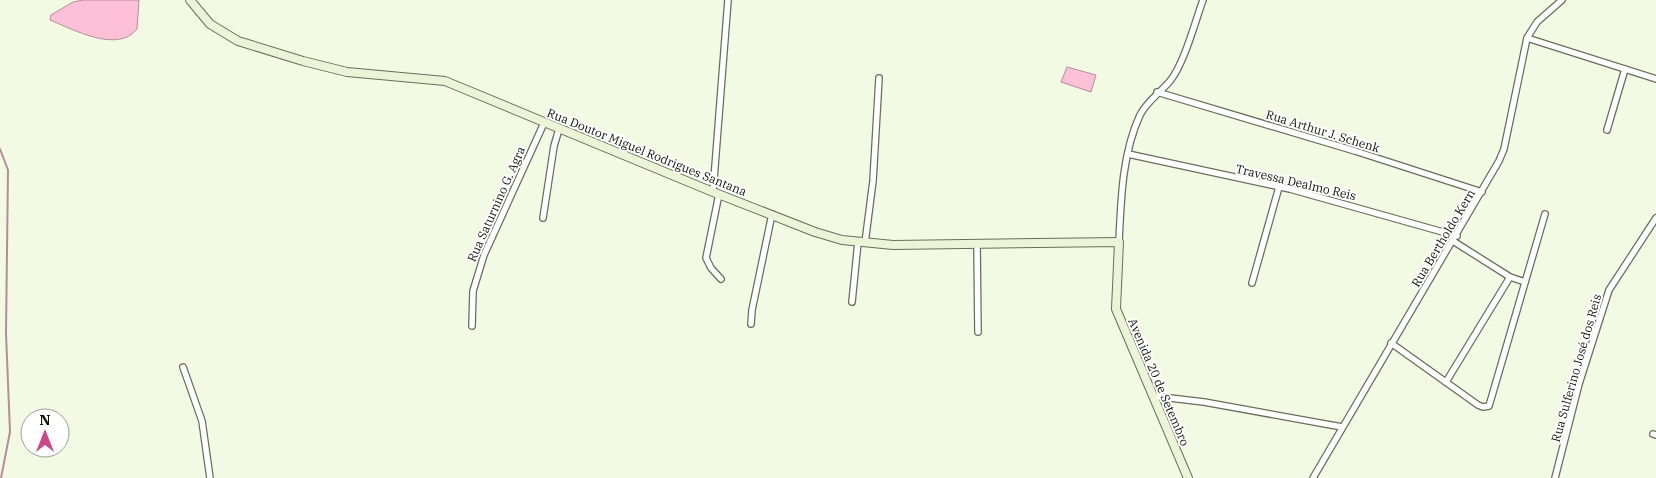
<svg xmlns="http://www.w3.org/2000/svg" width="1656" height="478" viewBox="0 0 1656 478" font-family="'IBM Plex Serif',serif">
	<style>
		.water { fill: #fdc1d7; stroke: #b68c9a }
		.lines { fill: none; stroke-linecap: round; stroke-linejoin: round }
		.stream { stroke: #b68c9a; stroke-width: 2 }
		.street-casing { stroke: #676e5b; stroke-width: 8 }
		.secondary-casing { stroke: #676e5b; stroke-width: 10 }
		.street { stroke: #fff; stroke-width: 5.5 }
		.secondary { stroke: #ebf4d7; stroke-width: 8 }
		.labels { text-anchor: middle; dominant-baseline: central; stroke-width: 4; stroke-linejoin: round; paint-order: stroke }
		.street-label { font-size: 12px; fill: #10120b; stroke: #fff }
	</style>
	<rect width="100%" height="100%" fill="#f2fae4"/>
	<g class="water">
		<path d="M83,0H139L137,29C118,54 72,29 50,20L51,15L73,2Z"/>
		<polygon points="1067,67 1096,75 1091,92 1061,82"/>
	</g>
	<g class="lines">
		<polyline class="stream" points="0,149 8,170 6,333 10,432 1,478"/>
		<defs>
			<g id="street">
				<polyline points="1527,38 1656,79"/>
				<polyline points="1157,92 1355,151 1482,192"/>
				<polyline points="1607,130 1625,69"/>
				<polyline points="1128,154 1290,189 1457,236"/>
				<polyline points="713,192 728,0"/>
				<polyline points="719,194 706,258 711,268 721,279"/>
				<polyline points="543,218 554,146 559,129"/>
				<polyline points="1453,241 1510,277 1525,282"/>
				<path d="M1119,242C1121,200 1122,154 1140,115C1147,101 1160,93 1170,81C1184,64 1195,22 1203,0"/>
				<polyline points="865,243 873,181 879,78"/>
				<polyline points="977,244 978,332"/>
				<polyline points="1252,283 1279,187"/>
				<polyline points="852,302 858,242"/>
				<polyline points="751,324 752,310 772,214"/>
				<polyline points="472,326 473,291 484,255 544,123"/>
				<polyline points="1391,343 1478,405 1483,407 1489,406 1545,214"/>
				<polyline points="183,367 202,421 210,478"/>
				<polyline points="1446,382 1510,277"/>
				<polyline points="1153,396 1204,402 1342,427"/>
				<polyline points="1653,434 1656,435"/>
				<polyline points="1313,478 1499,161 1504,149 1527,38 1537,22 1562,0"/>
				<polyline points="1555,478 1579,384 1609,290 1656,218"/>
			</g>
			<polyline id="secondary" points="190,0 210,24 238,41 303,61 347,72 445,81 713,192 815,232 842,240 893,245 1119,242 1116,309 1188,478"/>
		</defs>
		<use href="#street" class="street-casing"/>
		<use href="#secondary" class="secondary-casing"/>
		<use href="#street" class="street"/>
		<use href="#secondary" class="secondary"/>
	</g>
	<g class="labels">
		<g class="street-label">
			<text transform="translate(1323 131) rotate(17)">Rua Arthur J. Schenk</text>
			<text transform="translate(647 152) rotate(22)">Rua Doutor Miguel Rodrigues Santana</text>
			<text transform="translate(1296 182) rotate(13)">Travessa Dealmo Reis</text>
			<text transform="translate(496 204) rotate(-66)">Rua Saturnino G. Agra</text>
			<text transform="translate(1443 238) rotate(-59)">Rua Bertholdo Kern</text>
			<text transform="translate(1576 368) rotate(-74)">Rua Sulferino José dos Reis</text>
			<text transform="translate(1159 382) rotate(67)">Avenida 20 de Setembro</text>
		</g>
	</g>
	<g transform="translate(45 433)"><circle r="24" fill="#ffffff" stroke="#9fa09d"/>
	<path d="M0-4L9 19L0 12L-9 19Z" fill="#cc4685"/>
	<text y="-8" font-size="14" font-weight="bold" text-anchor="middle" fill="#10120b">N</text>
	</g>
</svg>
